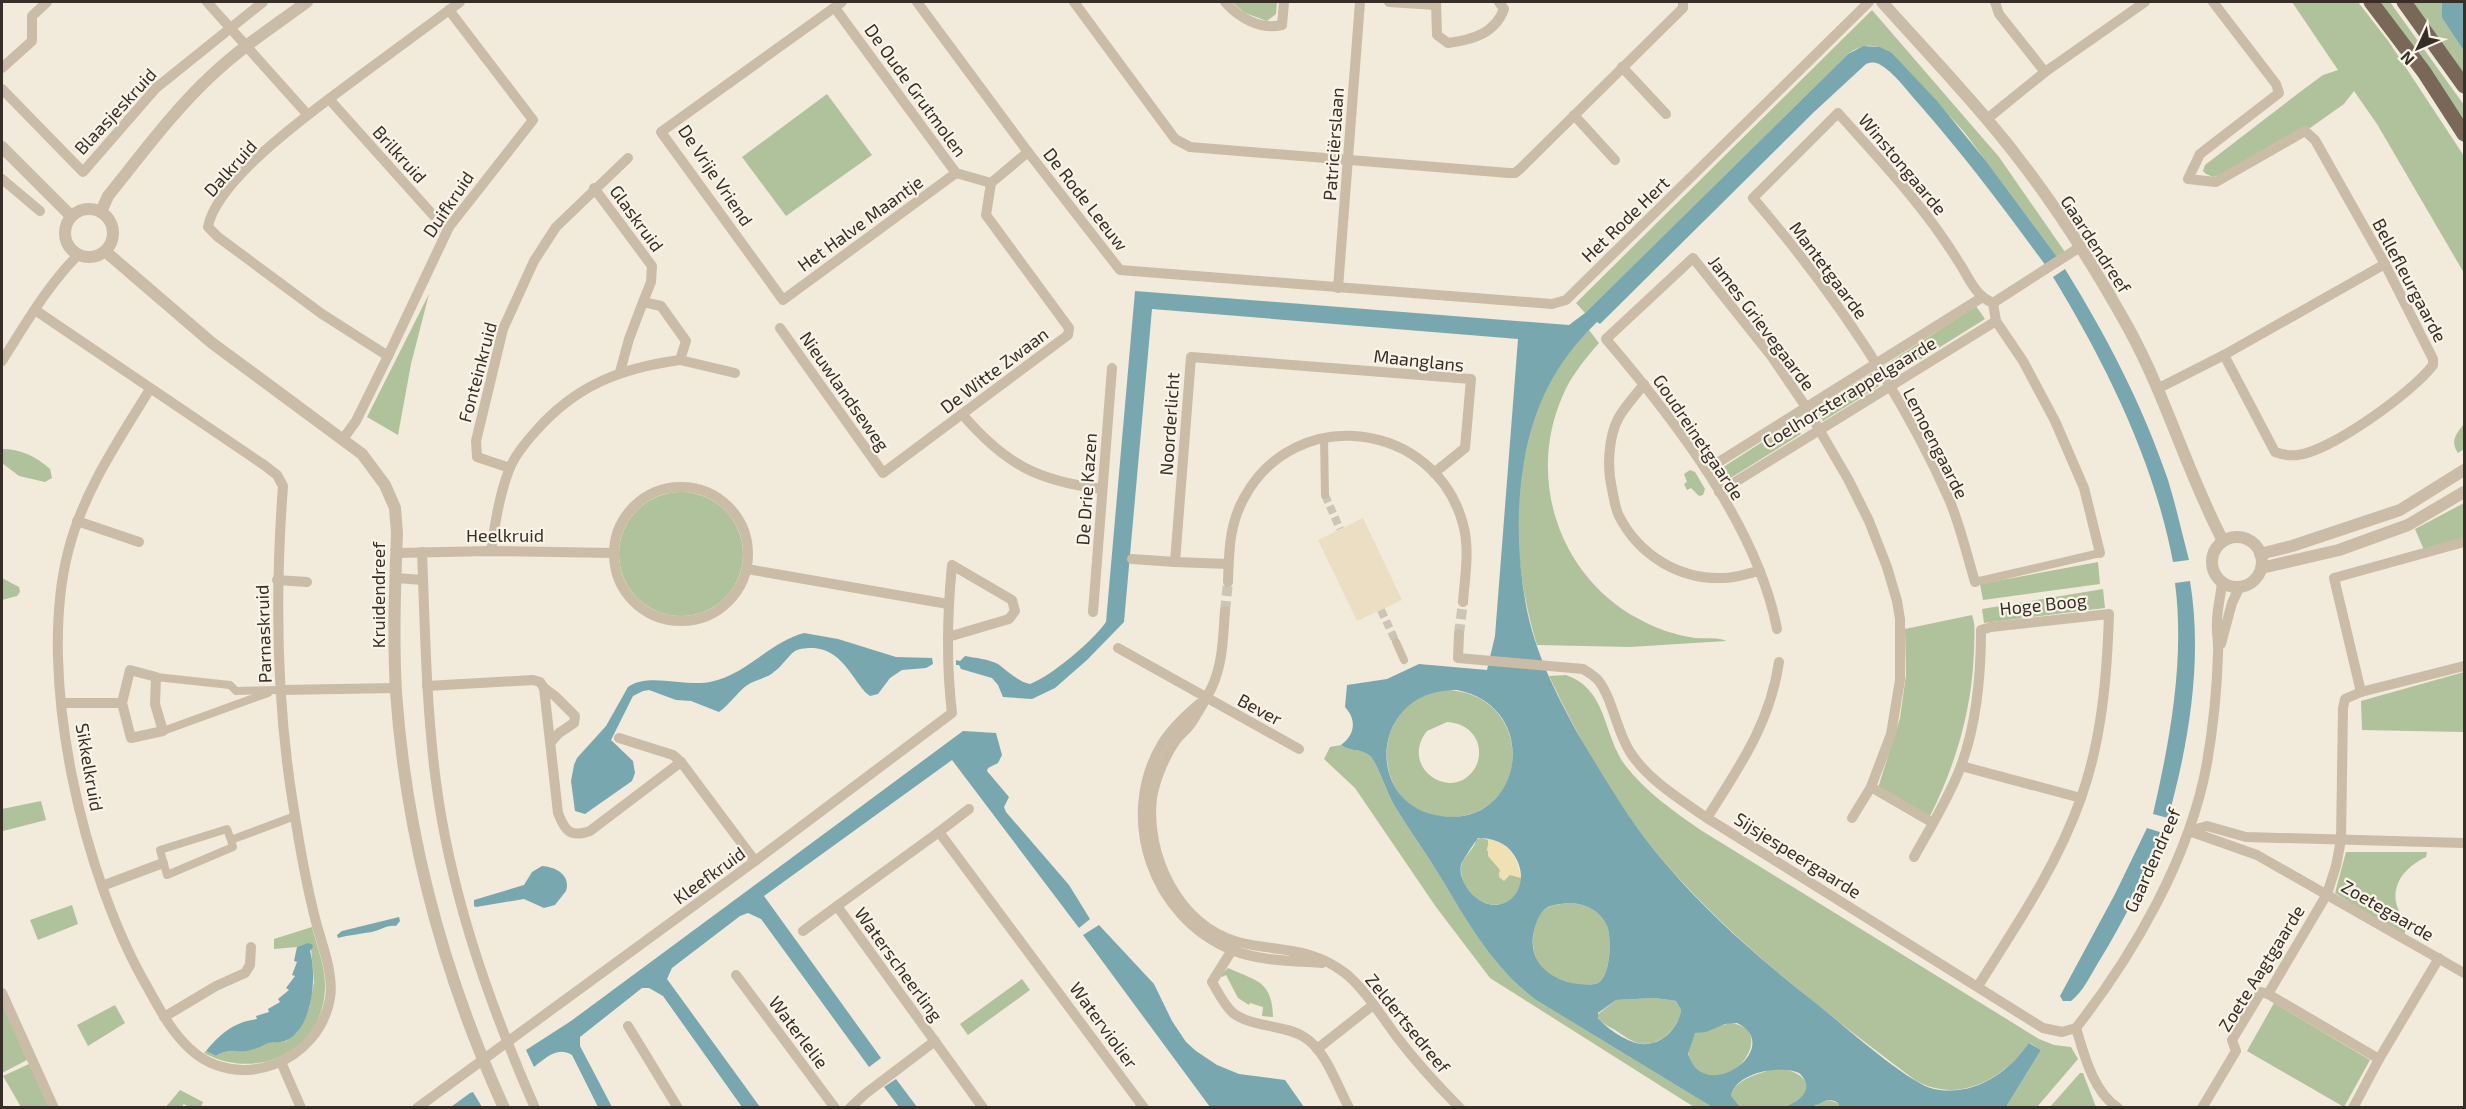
<svg xmlns="http://www.w3.org/2000/svg" width="2466" height="1109" viewBox="0 0 2466 1109" font-family="'Exo 2',sans-serif">
	<style>
		.green { fill: #b0c29b; fill-rule: evenodd }
		.sand { fill: #efe1b1 }
		.plaza { fill: #ebdec2 }
		.water { fill: #79a7b0; fill-rule: evenodd }
		.lines { fill: none; stroke-linecap: round; stroke-linejoin: round }
		.pedestrian-tunnel { stroke: #cdc4b7; stroke-width: 8; stroke-dasharray: 8 4; stroke-linecap: butt }
		.minor-tunnel { stroke: #cdc4b7; stroke-width: 10; stroke-dasharray: 10 5; stroke-linecap: butt }
		.pedestrian { stroke: #cbbca7; stroke-width: 8 }
		.minor { stroke: #cbbca7; stroke-width: 10 }
		.tertiary { stroke: #cbbca7; stroke-width: 12 }
		.primary { stroke: #796758; stroke-width: 15 }
		.labels { text-anchor: middle; dominant-baseline: central; stroke-width: 4.5; stroke-linejoin: round; paint-order: stroke }
		.street-label { font-size: 18px; fill: #372e28; stroke: #faf4e8 }
	</style>
	<rect width="100%" height="100%" fill="#f2eadb"/>
	<g class="green">
		<polygon points="1232,2 1277,2 1276,14 1267,21 1245,13"/>
		<polygon points="2292,2 2358,2 2389,42 2464,156 2464,273 2377,124 2354,91 2344,104 2310,128 2305,127 2220,175 2213,177 2206,174 2203,171 2205,165 2300,92 2323,75 2338,70"/>
		<polygon points="2376,2 2390,2 2464,105 2464,123"/>
		<polygon points="2409,2 2442,2 2442,18 2464,51 2464,77"/>
		<path d="M1872,10L1999,157L2065,252L2058,258L1965,133L1891,52C1875,44 1863,43 1848,54L1585,313L1576,303Z"/>
		<polygon points="827,94 872,155 786,216 742,157"/>
		<polygon points="429,294 411,364 398,435 367,417"/>
		<polygon points="1976,306 1985,319 1892,377 1884,366"/>
		<path d="M1589,330L1599,343C1585,359 1571,376 1563,395C1526,478 1559,577 1639,619C1656,629 1676,635 1695,638C1705,639 1719,637 1726,641L1630,647L1537,645C1505,542 1507,410 1589,330Z"/>
		<polygon points="1872,373 1879,386 1823,421 1815,408"/>
		<polygon points="1793,422 1801,434 1721,484 1714,473"/>
		<path d="M2464,424V449L2458,453C2450,441 2456,434 2464,424Z"/>
		<path d="M2,449C20,449 36,456 50,469L52,478L45,482L19,476L2,463Z"/>
		<polygon points="1690,470 1695,472 1705,489 1703,495 1699,496 1691,488 1687,490 1684,484 1687,482 1684,474"/>
		<circle cx="681" cy="554" r="62"/>
		<polygon points="2464,503 2464,539 2424,550 2415,529"/>
		<polygon points="2098,562 2100,584 1983,600 1980,584"/>
		<polygon points="2,578 19,587 20,592 17,596 2,600"/>
		<polygon points="2103,589 2105,608 1984,623 1982,609"/>
		<path d="M1972,615C1976,626 1974,639 1974,651C1972,710 1956,764 1930,816L1878,788L1900,718L1906,675L1905,629Z"/>
		<polygon points="2464,672 2464,732 2362,730 2361,701"/>
		<path d="M1566,675C1607,689 1603,734 1625,765C1645,791 1672,810 1699,829L2039,1039L2054,1045L2071,1047L2078,1059L2037,1107H2006L2041,1050L2030,1043C2003,1079 1958,1105 1915,1080C1830,1016 1744,951 1673,872C1621,814 1582,746 1549,676Z"/>
		<path d="M1445,690C1533,691 1535,814 1452,817C1371,820 1362,702 1445,690ZM1447,722C1460,723 1471,728 1477,741C1480,749 1480,760 1475,768C1453,804 1398,768 1427,731Z"/>
		<path d="M1341,745C1350,752 1361,748 1370,756C1377,762 1387,793 1394,805C1409,830 1426,853 1441,878C1468,923 1493,968 1536,1000L1712,1107H1694L1490,978L1436,907L1355,788L1324,759L1330,747Z"/>
		<polygon points="41,801 46,820 3,831 2,809"/>
		<path d="M1480,838L1489,840L1487,850L1500,870L1499,875H1516L1522,878C1515,922 1461,906 1461,869C1461,857 1474,851 1476,840Z"/>
		<path d="M2346,852H2427L2426,857C2396,871 2384,899 2409,925L2403,936L2335,893Z"/>
		<path d="M1570,903C1585,904 1600,910 1607,926C1612,938 1611,981 1595,984C1557,989 1524,967 1535,926C1537,919 1540,912 1547,908C1554,904 1562,904 1570,903Z"/>
		<polygon points="72,905 78,924 38,940 30,920"/>
		<path d="M312,927C317,947 326,968 325,989C322,1053 256,1081 204,1053L206,1051L216,1056L227,1050H251L267,1043L286,1041L297,1032L309,1009L314,982L311,948L307,943L297,947L274,949V939Z"/>
		<path d="M1228,968C1256,981 1272,980 1273,1017L1262,1016L1263,1007L1250,1003L1249,1005L1238,998L1226,975L1222,977L1221,975Z"/>
		<polygon points="1022,979 1030,990 968,1035 960,1024"/>
		<path d="M1655,998L1676,1001L1681,1010C1679,1026 1663,1044 1645,1044C1634,1044 1624,1036 1615,1030C1608,1026 1600,1023 1597,1015L1616,1000Z"/>
		<polygon points="2,1002 27,1060 2,1073"/>
		<polygon points="2274,1003 2370,1060 2344,1107 2247,1051"/>
		<polygon points="115,1005 125,1023 88,1046 77,1025"/>
		<path d="M1730,1023C1781,1028 1729,1101 1695,1068C1684,1057 1689,1045 1695,1033Z"/>
		<polygon points="29,1064 50,1107 21,1107 3,1076"/>
		<path d="M1773,1069C1814,1068 1818,1101 1784,1107C1771,1109 1750,1109 1737,1107L1731,1096C1735,1079 1758,1074 1773,1069Z"/>
		<polygon points="2080,1073 2083,1073 2096,1107 2050,1107"/>
		<polygon points="180,1090 203,1102 201,1107 189,1107 184,1104 181,1107 165,1108"/>
		<polygon points="1829,1100 1838,1103 1840,1107 1813,1108 1821,1102"/>
	</g>
	<path class="sand" d="M1488,839C1510,841 1517,858 1521,878L1510,875L1504,881L1499,877L1500,870L1488,856Z"/>
	<polygon class="plaza" points="1363,518 1402,600 1357,621 1318,540"/>
	<g class="water">
		<polygon points="2442,2 2464,2 2464,51 2442,18"/>
		<path d="M1863,46L1880,47L1891,52L1937,101L1986,161L2058,258L2046,266C2005,210 1964,155 1918,103C1907,91 1894,72 1879,64C1874,62 1871,62 1866,64L1814,112L1600,324L1597,322C1547,370 1526,424 1520,493C1517,530 1519,568 1526,605C1534,650 1556,694 1578,734C1597,766 1616,798 1638,829C1687,896 1752,953 1818,1005C1842,1024 1909,1084 1934,1089C1974,1097 2008,1073 2029,1043L2041,1050L2006,1107L1840,1108L1838,1103C1826,1095 1821,1106 1810,1107C1802,1109 1793,1107 1785,1107C1800,1101 1816,1089 1799,1073C1780,1065 1736,1072 1731,1096L1740,1107H1712L1536,1000C1493,968 1468,923 1441,878C1426,853 1409,830 1394,805C1387,793 1377,762 1370,756C1361,748 1350,752 1341,745C1355,735 1357,720 1345,707L1347,685L1387,679L1419,664L1487,670L1495,636L1518,339L1152,309L1124,622L1087,660L1055,688L1032,699L1003,697L998,685L992,678L961,669L959,665H956V660L960,661L965,656C976,658 988,659 998,664C1008,671 1018,682 1030,684C1050,677 1094,640 1106,622L1135,291L1569,325L1585,313L1848,54ZM1457,690C1543,707 1523,828 1441,816C1363,806 1369,689 1457,690ZM1478,838C1492,838 1506,842 1514,855C1537,890 1498,925 1469,891C1464,884 1459,875 1461,865C1462,861 1475,842 1478,838ZM1570,903C1585,904 1600,910 1607,926C1612,938 1611,981 1595,984C1562,988 1525,968 1534,931C1536,923 1538,916 1544,910C1550,904 1561,904 1570,903ZM1655,998L1676,1001L1681,1010C1679,1026 1664,1043 1647,1044C1632,1046 1607,1029 1598,1018V1013L1616,1000ZM1737,1023C1786,1047 1704,1107 1688,1054L1695,1033L1706,1032L1725,1024Z"/>
		<path d="M2065,269C2106,335 2143,406 2168,480C2176,506 2182,533 2189,560L2173,562C2154,461 2106,364 2053,277Z"/>
		<path d="M2190,581C2203,659 2189,743 2168,818L2153,814C2170,740 2185,659 2175,583Z"/>
		<path d="M804,633L838,639L896,657L932,658L933,664L926,668L902,670L890,678L878,694L870,696L865,692C850,674 840,650 814,648C807,648 801,648 795,651C787,657 783,665 775,671C767,679 755,679 746,686C736,694 730,704 719,712L691,701L676,700L649,690L643,691L633,696L611,740L633,761L635,773L632,781L585,814L575,811L571,781L574,765L577,758L606,726L628,687C648,672 685,687 710,682C747,675 769,642 804,633Z"/>
		<path d="M963,731L996,733L1002,755L998,763L988,768L987,771L1009,797L1004,807L1006,812L1069,885L1090,919L1079,928L952,760L764,896L881,1058L869,1067L761,919L748,913L740,916L672,968L667,979L760,1107H742L663,996L649,988H642L580,1037V1046L612,1107H598L572,1055C557,1046 546,1058 534,1067L526,1050L571,1021Z"/>
		<path d="M2147,828L2163,833C2145,878 2124,921 2098,963C2090,976 2083,992 2071,1001H2063L2060,996L2115,894Z"/>
		<path d="M542,866C556,867 571,875 566,891L555,905L544,908L524,899L476,907L474,906V900L524,885L532,872Z"/>
		<path d="M399,917L400,921L396,926C386,925 381,930 372,932C360,934 349,935 338,938L337,935L342,931Z"/>
		<polygon points="1099,925 1154,984 1172,1021 1186,1042 1196,1051 1217,1065 1239,1074 1285,1080 1304,1107 1210,1107 1083,935"/>
		<path d="M307,943L312,944L313,947L310,951C317,976 313,1027 287,1040C281,1043 275,1042 268,1043C263,1045 257,1049 251,1050C236,1054 231,1046 216,1056L206,1051C221,1033 234,1022 257,1019L256,1016L269,1012L268,1009L280,1002L278,999L289,990L286,988L295,976L292,975L297,962L294,961L297,947Z"/>
		<polygon points="896,1079 917,1107 899,1107 884,1087"/>
		<polygon points="473,1092 482,1107 451,1107 470,1093"/>
	</g>
	<g class="lines">
		<g class="pedestrian-tunnel">
			<polyline points="1325,495 1340,529"/>
			<polyline points="1381,610 1396,642"/>
		</g>
		<g class="minor-tunnel">
			<polyline points="1225,611 1228,582"/>
			<polyline points="1459,634 1463,602"/>
		</g>
		<g class="pedestrian">
			<polyline points="1324,438 1325,495"/>
			<polyline points="1975,582 2100,553"/>
			<polyline points="1396,642 1404,660"/>
			<polyline points="156,677 230,685 236,691 281,690"/>
			<polyline points="163,731 268,693"/>
			<polyline points="231,840 227,829 160,850 167,875 233,847 231,840 295,816"/>
		</g>
		<g class="minor">
			<polyline points="207,2 307,114"/>
			<polyline points="842,2 661,132 783,300 956,173"/>
			<polyline points="917,2 1028,152 1120,270 1552,304 1566,300 1869,2"/>
			<polyline points="1074,2 1175,139 1190,147 1509,173 1515,173 1520,169 1683,8 1683,2"/>
			<path d="M1225,2C1239,18 1260,30 1282,25L1284,2"/>
			<polyline points="1389,2 1436,5"/>
			<path d="M1436,2L1437,35L1448,43C1471,40 1495,34 1504,9L1499,2"/>
			<path d="M2213,2L2276,84L2279,93L2200,154L2188,179L2216,182L2305,131L2315,140L2385,264L2433,359V365C2413,392 2331,451 2298,455C2290,456 2283,455 2275,452L2224,355"/>
			<polyline points="835,8 956,173 991,183"/>
			<polyline points="1622,67 1666,114"/>
			<polyline points="2,68 32,41 32,16 47,2"/>
			<polyline points="2045,72 2145,2"/>
			<polyline points="2,89 83,172 156,88 263,2"/>
			<polyline points="329,99 433,215 449,227"/>
			<polyline points="1574,115 1615,160"/>
			<polyline points="1987,119 2045,72 1999,14 1995,2"/>
			<polyline points="2,179 40,211"/>
			<polyline points="1338,288 1360,2"/>
			<polyline points="1993,303 1996,321 2023,361 2055,421 2084,488 2100,553"/>
			<polyline points="1993,303 2080,247"/>
			<path d="M35,310L264,465L277,475L283,486C275,592 276,699 293,804C299,843 306,884 316,922C322,945 334,974 330,998C319,1063 237,1094 189,1048C171,1031 160,1010 149,990C84,880 36,678 68,552C83,492 118,441 150,389"/>
			<polyline points="780,328 883,473 1068,335 1069,328 986,215 991,183 1028,152"/>
			<path d="M388,356L322,314L218,237L208,227C217,177 321,105 361,75C394,51 427,26 460,2"/>
			<polyline points="680,360 735,373"/>
			<path d="M2,361C25,325 47,286 78,255"/>
			<polyline points="620,372 629,339 643,302"/>
			<path d="M1644,384C1636,395 1626,405 1619,417C1608,437 1607,468 1612,489C1614,498 1615,508 1619,516C1639,555 1679,580 1724,578C1736,578 1748,573 1760,571"/>
			<polyline points="2157,389 2224,355 2385,264"/>
			<path d="M962,414C1005,464 1037,481 1102,489"/>
			<polyline points="343,439 356,421 388,356 449,227 533,120 449,10"/>
			<polyline points="510,468 477,457 476,441 503,329 534,261 556,227 628,158"/>
			<polyline points="1706,470 1981,298"/>
			<circle cx="681" cy="554" r="67"/>
			<polyline points="1719,492 1996,321"/>
			<polyline points="77,521 139,542"/>
			<path d="M491,551C495,524 499,496 509,470C514,457 525,443 535,432C575,386 620,368 680,360L686,341L661,306L643,302L651,282L652,266L594,188"/>
			<path d="M422,552C425,626 426,700 435,774C449,890 488,1001 535,1108"/>
			<polyline points="396,553 491,551 614,553"/>
			<polyline points="1132,559 1175,562"/>
			<polyline points="1228,564 1175,562 1191,357 1471,379 1465,448 1434,473"/>
			<polyline points="747,569 948,604"/>
			<polyline points="396,578 423,580"/>
			<polyline points="277,580 307,582"/>
			<path d="M1228,582C1229,552 1229,525 1244,498C1295,403 1435,421 1463,524C1470,549 1465,576 1463,602"/>
			<path d="M1975,582C1967,555 1960,525 1949,499C1900,389 1831,289 1753,198L1838,113C1880,160 1925,207 1958,261C1969,277 1974,295 1993,303"/>
			<path d="M1225,611C1223,637 1223,663 1212,687C1206,699 1199,711 1192,722C1187,730 1179,735 1174,743C1164,758 1155,780 1152,798C1145,855 1179,926 1238,942C1277,952 1310,946 1345,973C1363,987 1383,1018 1397,1037C1416,1062 1437,1085 1460,1108"/>
			<polyline points="1093,612 1112,368"/>
			<path d="M1777,629C1757,525 1673,418 1606,339L1693,258L1772,357L1806,407L1848,479L1869,521L1887,567L1897,601L1900,619V680L1891,734L1871,787L1933,823"/>
			<path d="M1459,634L1458,658L1583,669C1588,672 1594,676 1598,680C1613,699 1616,730 1630,752C1648,780 1681,800 1707,818L2043,1028L2062,1032L2076,1028"/>
			<polyline points="2221,644 2232,603 2240,586"/>
			<polyline points="1118,648 1299,749"/>
			<polygon points="130,670 156,677 155,704 163,731 131,738 122,703"/>
			<path d="M427,686L533,680L540,682L544,688L558,813C565,831 570,838 590,831L681,762L755,861"/>
			<polyline points="544,688 555,696 575,716 574,723 559,733 551,742"/>
			<polyline points="281,690 396,688"/>
			<polyline points="2361,692 2334,578 2464,542"/>
			<polyline points="62,703 122,703"/>
			<path d="M1199,704C1185,716 1171,729 1162,744C1118,818 1153,918 1232,950C1259,961 1293,961 1322,963"/>
			<polyline points="619,738 673,755 681,762"/>
			<polyline points="1961,766 2081,798"/>
			<path d="M1707,818C1739,767 1770,724 1779,662"/>
			<polyline points="1852,818 1871,787"/>
			<polyline points="2189,831 2257,855 2464,973"/>
			<polyline points="2189,831 2207,826 2246,837 2464,843"/>
			<polyline points="939,832 969,809"/>
			<path d="M1914,857C1930,828 1949,798 1961,766C1977,723 1981,676 1981,630L1991,627L2109,614C2107,676 2102,739 2081,798C2057,866 2016,926 1978,986"/>
			<polyline points="102,886 163,863"/>
			<polyline points="803,931 837,906"/>
			<path d="M1232,950L1212,982C1218,992 1224,1005 1233,1013C1253,1028 1283,1024 1304,1037C1326,1050 1337,1086 1349,1108"/>
			<polyline points="736,975 835,1108"/>
			<polyline points="2,993 54,1108"/>
			<polyline points="2268,994 2379,1059"/>
			<polyline points="164,1017 216,986 245,973 250,965 251,947"/>
			<polyline points="628,1026 678,1108"/>
			<path d="M2076,1028C2134,954 2190,857 2207,763C2213,728 2217,690 2218,654C2219,644 2216,633 2217,622C2217,609 2221,595 2222,582"/>
			<path d="M2076,1028C2084,1054 2093,1092 2118,1108"/>
			<polyline points="1317,1049 1373,1005"/>
			<polyline points="281,1062 301,1108"/>
			<path d="M417,1108L755,861L952,713C946,663 947,616 952,565L1012,600L1015,611L1009,619L948,637"/>
			<polyline points="850,1108 865,1094 935,1041"/>
			<polyline points="983,1108 837,906 939,832 1144,1108"/>
			<polyline points="2202,1108 2236,1051 2232,1040 2261,992 2268,994 2327,894 2336,866 2341,840 2343,708 2345,699 2361,692 2464,666"/>
			<polyline points="2353,1108 2379,1059 2439,958"/>
		</g>
		<g class="tertiary">
			<path d="M1882,2C1916,40 1952,78 1985,117C2040,181 2088,255 2129,329C2166,397 2187,472 2223,541"/>
			<polyline points="2,147 71,216"/>
			<circle cx="89" cy="233" r="24"/>
			<path d="M101,212L108,196C142,154 174,110 213,74C242,47 275,25 307,2"/>
			<path d="M106,252L212,343L362,454L385,485L395,508L397,533C395,585 393,640 396,692C406,836 444,976 504,1108"/>
			<circle cx="2237" cy="562" r="25"/>
			<polyline points="2260,554 2292,546 2400,510 2464,470"/>
			<polyline points="2261,568 2339,550 2408,525 2464,492"/>
		</g>
		<g class="primary">
			<polyline points="2371,2 2424,72 2464,134"/>
			<polyline points="2404,2 2464,86"/>
		</g>
	</g>
	<g class="labels">
		<g class="street-label">
			<text transform="translate(916 90) rotate(54)">De Oude Grutmolen</text>
			<text transform="translate(115 111) rotate(-47)">Blaasjeskruid</text>
			<text transform="translate(1333 144) rotate(-86)">Patriciërslaan</text>
			<text transform="translate(400 154) rotate(48)">Brilkruid</text>
			<text transform="translate(1903 164) rotate(50)">Winstongaarde</text>
			<text transform="translate(230 168) rotate(-48)">Dalkruid</text>
			<text transform="translate(716 175) rotate(56)">De Vrije Vriend</text>
			<text transform="translate(1086 199) rotate(52)">De Rode Leeuw</text>
			<text transform="translate(448 204) rotate(-56)">Duifkruid</text>
			<text transform="translate(637 218) rotate(54)">Glaskruid</text>
			<text transform="translate(1625 219) rotate(-44)">Het Rode Hert</text>
			<text transform="translate(860 223) rotate(-36)">Het Halve Maantje</text>
			<text transform="translate(2096 244) rotate(57)">Gaardendreef</text>
			<text transform="translate(1829 270) rotate(53)">Mantetgaarde</text>
			<text transform="translate(2410 280) rotate(62)">Bellefleurgaarde</text>
			<text transform="translate(1762 323) rotate(53)">James Grievegaarde</text>
			<text transform="translate(1419 360) rotate(6)">Maanglans</text>
			<text transform="translate(994 370) rotate(-37)">De Witte Zwaan</text>
			<text transform="translate(477 372) rotate(-75)">Fonteinkruid</text>
			<text transform="translate(845 391) rotate(55)">Nieuwlandseweg</text>
			<text transform="translate(1849 392) rotate(-31)">Coelhorsterappelgaarde</text>
			<text transform="translate(1169 424) rotate(-86)">Noorderlicht</text>
			<text transform="translate(1699 437) rotate(56)">Goudreinetgaarde</text>
			<text transform="translate(1936 443) rotate(63)">Lemoengaarde</text>
			<text transform="translate(1086 489) rotate(-86)">De Drie Kazen</text>
			<text x="505" y="535">Heelkruid</text>
			<text transform="translate(378 595) rotate(-90)">Kruidendreef</text>
			<text transform="translate(2043 604) rotate(-6)">Hoge Boog</text>
			<text transform="translate(263 634) rotate(-92)">Parnaskruid</text>
			<text transform="translate(1260 709) rotate(28)">Bever</text>
			<text transform="translate(90 767) rotate(80)">Sikkelkruid</text>
			<text transform="translate(1798 855) rotate(32)">Sijsjespeergaarde</text>
			<text transform="translate(2152 860) rotate(-66)">Gaardendreef</text>
			<text transform="translate(709 875) rotate(-36)">Kleefkruid</text>
			<text transform="translate(2388 910) rotate(30)">Zoetegaarde</text>
			<text transform="translate(899 964) rotate(54)">Waterscheerling</text>
			<text transform="translate(2261 968) rotate(-58)">Zoete Aagtgaarde</text>
			<text transform="translate(1408 1023) rotate(51)">Zeldertsedreef</text>
			<text transform="translate(1104 1025) rotate(54)">Waterviolier</text>
			<text transform="translate(799 1032) rotate(53)">Waterlelie</text>
		</g>
	</g>
	<rect width="2466" height="1109" fill="none" stroke="#372e28" stroke-width="6"/>
	<g transform="translate(2418 48) rotate(226)" stroke="#faf4e8" stroke-width="4.5" paint-order="stroke">
	<path d="M0-4.5L10 22L0 15L-10 22Z" fill="#372e28"/>
	<text y="-9" font-size="16" font-weight="bold" text-anchor="middle" fill="#372e28">N</text>
	</g>
</svg>
